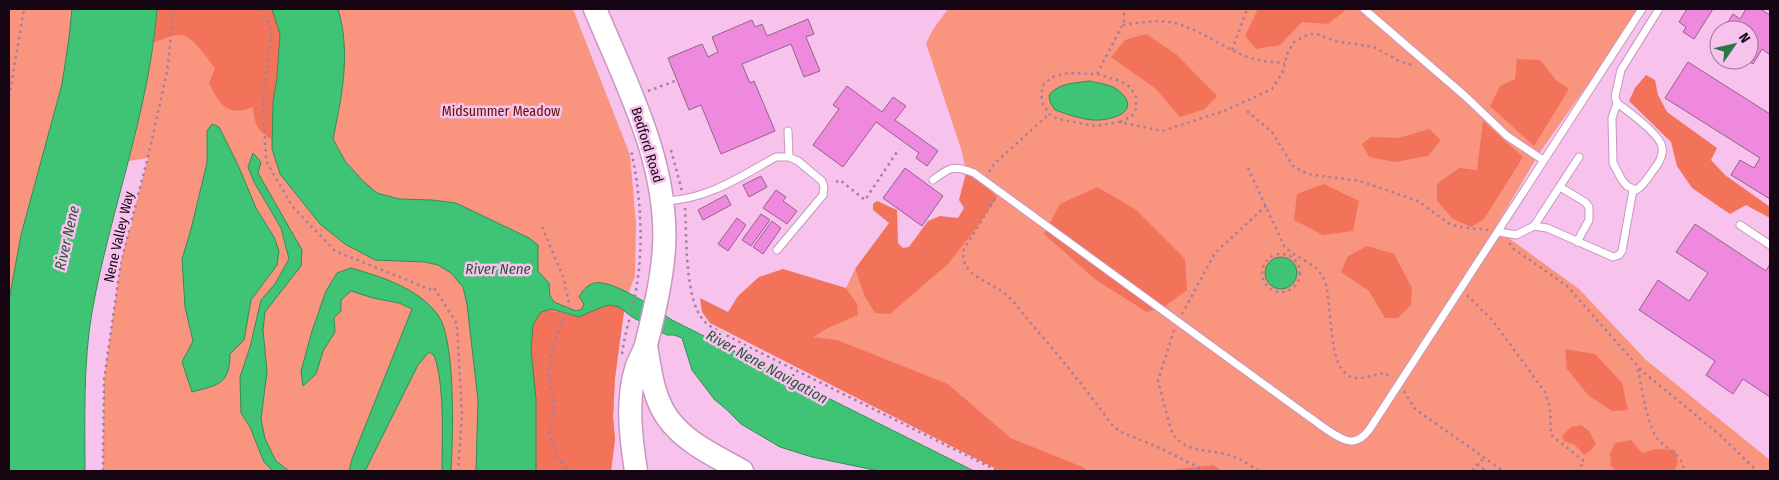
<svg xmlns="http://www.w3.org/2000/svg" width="1779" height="480" viewBox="0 0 1779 480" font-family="'Fira Sans Condensed',sans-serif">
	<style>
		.green { fill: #f9947e }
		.forest { fill: #f27359 }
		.water { fill: #3fc475; stroke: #338b58 }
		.building { fill: #ee89de; stroke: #92638a }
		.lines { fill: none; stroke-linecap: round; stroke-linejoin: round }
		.service-casing { stroke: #c996c0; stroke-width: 9 }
		.primary-casing { stroke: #c996c0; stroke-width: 25 }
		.path { stroke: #a57e9e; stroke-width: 2.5; stroke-dasharray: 2.5 4; stroke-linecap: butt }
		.service { stroke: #fff; stroke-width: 7 }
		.primary { stroke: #fff; stroke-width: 22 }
		.labels { text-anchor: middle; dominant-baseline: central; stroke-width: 5; stroke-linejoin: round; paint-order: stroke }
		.park-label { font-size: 14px; fill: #611002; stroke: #f7c2ec }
		.street-label { font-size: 14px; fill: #160614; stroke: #f7c2ec }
		.water-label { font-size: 15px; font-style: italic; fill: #285a3a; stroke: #f7c2ec }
	</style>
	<rect width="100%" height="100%" fill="#f7c2ec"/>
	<g class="green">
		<path d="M9,9H72C70,34 67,60 62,85C46,157 20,227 9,300Z"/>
		<path d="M157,9H272L280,34L277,78L273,102L272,149L280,174L320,224L375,260L425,262L438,265L451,273L463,287L557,307L550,296L548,283L538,271V261L456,203L432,200L399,199L377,193L362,180L345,161L332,139C342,96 351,52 338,9H573L630,155L636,224L635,276L625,302L615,378L613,417L615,439L611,471H103L104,380L121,261L148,158L129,161L154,42Z"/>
		<polygon points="948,9 1637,9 1598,70 1540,152 1495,228 1579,289 1646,360 1770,460 1770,471 1223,471 1213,465 1166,471 1087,471 1083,467 1011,438 948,384 812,337 830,327 857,303 846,288 855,269 864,295 978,226 962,152 926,43 934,28"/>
	</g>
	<g class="forest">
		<path d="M157,9H269L273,10L280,34L277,78L273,102V140C256,130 255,125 253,107C227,117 220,105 209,83L215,68C208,60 192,35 181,35C173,34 162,40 154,42Z"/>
		<polygon points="1258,9 1347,9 1328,24 1302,22 1280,45 1256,49 1245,36"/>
		<polygon points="1146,34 1177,55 1217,96 1205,109 1180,117 1156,89 1111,57 1125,40"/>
		<polygon points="1517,59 1540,60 1556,80 1569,89 1534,146 1490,106 1500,86 1515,79"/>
		<polygon points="1646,75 1655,80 1658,95 1667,112 1717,148 1711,160 1725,175 1770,207 1770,218 1746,205 1730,214 1692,188 1677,166 1671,142 1629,101 1635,88"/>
		<polygon points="1483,121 1523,157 1484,219 1471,227 1453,219 1437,201 1437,184 1459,168 1477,170"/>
		<polygon points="1429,129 1441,140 1428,156 1395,162 1369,157 1362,144 1371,137 1399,138"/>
		<polygon points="966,173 984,184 997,197 978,226 948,264 890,314 875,313 864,295 855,269 889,223 873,210 873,204 877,201 897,210 898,243 903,248 909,247 928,221 940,216 958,218 964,208 959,200"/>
		<polygon points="1324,184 1359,201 1353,231 1323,235 1294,220 1297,194"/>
		<polygon points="1097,187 1135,209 1185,259 1187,290 1165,306 1147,312 1096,280 1044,234 1060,204"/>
		<polygon points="1367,246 1394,254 1412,288 1411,305 1398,318 1385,318 1369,291 1341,272 1348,256"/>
		<polygon points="783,269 846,288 857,303 858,315 830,327 813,337 837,340 948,384 1011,438 1083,467 1087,471 1000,471 710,323 702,312 700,298 728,312 738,296 759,277"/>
		<polygon points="610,305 619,307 624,311 615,378 613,417 615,439 611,471 536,471 536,399 531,350 533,325 541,311 549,310 573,316"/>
		<polygon points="1565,349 1595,354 1622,383 1628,410 1612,411 1588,395 1567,369"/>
		<polygon points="1581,425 1589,431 1596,444 1590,451 1584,455 1575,445 1564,441 1562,436 1571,427"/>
		<polygon points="1631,440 1642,453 1656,449 1675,450 1678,463 1674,471 1617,471 1611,466 1610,454 1615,443"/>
		<polygon points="1213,465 1223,471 1166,471 1170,470"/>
	</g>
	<g class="water">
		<path d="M72,9H157C149,112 110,211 92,312C83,364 85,419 85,471H9V300L21,235L62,84L69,38Z"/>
		<path d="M272,9H338C351,52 342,96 333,139L345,161L362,180L377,193L399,199L432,200L456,203L529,238L538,245V271L549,283L550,296L554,302L576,311L582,309L584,304L579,297C582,291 587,285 594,283C613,279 656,309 672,320L974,471H879L812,457L780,447L741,424L727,410L714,399L692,370L682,338L674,335H667L632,317L619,307L610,305L602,307L579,317L551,309L541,312L533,325L531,350L536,399V471H476L478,400L467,304L463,287L451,273L438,265L425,262L375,260L345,244L320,224L280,174L272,149L273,102L277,78L280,34Z"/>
		<path d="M1090,81C1097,83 1106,84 1113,87C1117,89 1122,93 1125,97C1137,115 1106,121 1093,120C1080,119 1067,114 1055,110L1050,102L1049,95C1058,83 1076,83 1090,81Z"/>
		<path d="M212,124L219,127L238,165L256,208L274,237L279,251L277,265L251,300L244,340L230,354C230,385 217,385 192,392L182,362L193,341L185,307L182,259L190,233L207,163V131Z"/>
		<polygon points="253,153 261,162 258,173 302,250 301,266 265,312 263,330 267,372 261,419 265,439 276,461 289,471 273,471 264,462 250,427 241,413 240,377 250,347 261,300 275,284 289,259 281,228 254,182 248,167"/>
		<circle cx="1281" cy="273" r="16"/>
		<path d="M351,268C382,277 418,288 438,315C456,340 453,439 451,471H442C442,437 445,386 434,355L429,352L418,365L365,471H349L352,459L412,309L399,303L373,298L351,291L341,300V311L334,318L335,332L323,351L316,374L303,386L301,371L312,331L326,291L337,273Z"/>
	</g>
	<g class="building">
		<polygon points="1687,9 1713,9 1694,39 1683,32 1686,27 1679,22"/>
		<polygon points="1746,9 1760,9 1770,15 1770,55 1762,49 1753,64 1746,60 1749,60 1749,30 1734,30 1726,25 1733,14 1740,19"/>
		<polygon points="808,19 814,34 806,37 820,71 804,77 791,44 742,64 750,83 754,81 775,131 721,154 701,105 689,110 668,58 702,44 708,57 718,52 712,37 752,20 755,27 762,24 767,36"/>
		<polygon points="1688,62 1770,114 1770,199 1731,175 1740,160 1754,168 1760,158 1665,98"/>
		<polygon points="847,86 882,112 893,97 906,106 895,120 938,151 927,166 916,158 919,153 876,122 843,167 813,145 839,109 833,105"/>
		<polygon points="905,168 943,196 922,226 883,198"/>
		<polygon points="761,176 767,187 749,197 743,185"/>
		<polygon points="776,190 786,197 783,201 797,211 787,224 763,208"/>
		<polygon points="726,195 731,205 703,220 698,210"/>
		<polygon points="761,214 770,220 751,246 742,240"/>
		<polygon points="737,218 746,225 728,251 718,244"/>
		<polygon points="772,221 781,228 763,254 753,247"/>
		<polygon points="1695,224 1766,271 1770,264 1770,397 1743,379 1733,394 1706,375 1715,361 1639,310 1658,280 1689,301 1708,273 1676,252"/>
	</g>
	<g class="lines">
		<defs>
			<g id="service">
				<polyline points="1364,9 1465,96 1507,136 1543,160"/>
				<path d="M1617,103C1628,111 1660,134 1662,147C1664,156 1657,166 1652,172C1647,179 1643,186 1636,190L1627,186L1622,180L1613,163L1612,118L1617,103L1615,97L1621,70L1659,9"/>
				<polyline points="788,131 789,157"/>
				<path d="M933,180C950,167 953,165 974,173L1305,414C1316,421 1341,443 1353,441C1360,440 1365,435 1369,430L1642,9"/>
				<polyline points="1560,187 1585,202 1589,207 1589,220 1577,242"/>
				<path d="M666,201C708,199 740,177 776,157H789L798,161L822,181L824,187L823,195L777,250"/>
				<polyline points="1740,225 1770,245"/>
				<polyline points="1534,226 1579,157"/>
				<polyline points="1499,232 1516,235 1534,226 1547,228 1613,257 1619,255 1622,251 1633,190"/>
			</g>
			<g id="primary">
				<path d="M595,9C626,84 669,163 664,248C662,280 654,313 646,345C644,353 638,361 636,369C626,401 631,439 636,471"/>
				<path d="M646,346C650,369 653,397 667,417C685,443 716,456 742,471"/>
			</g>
		</defs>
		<use href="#service" class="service-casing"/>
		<use href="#primary" class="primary-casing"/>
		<g class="path">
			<polyline points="262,9 272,29 263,97 266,161 292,206 335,251 434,291 435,289 457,324 462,415 458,471"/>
			<path d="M1123,25C1138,23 1154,20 1169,22C1193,26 1215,42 1236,52C1251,60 1268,62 1285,63"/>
			<polyline points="1232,50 1247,9"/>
			<polyline points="1097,74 1124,22 1124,9"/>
			<polyline points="648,91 675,81"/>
			<polyline points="9,97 24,9"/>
			<polyline points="1247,111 1272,132 1293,166 1307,174 1360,181 1418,201 1448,223 1460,227 1488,230"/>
			<polyline points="1120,122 1132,116 1136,109 1136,97 1130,87 1120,81 1097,74 1068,73 1052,77 1044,84 1041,94 1043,104 1049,114 1058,119 1095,126 1120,122 1162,131 1224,111 1272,89 1283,71 1287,54 1294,42 1309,34 1317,34 1335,41 1374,47 1399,61 1415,66"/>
			<polyline points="671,150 682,191"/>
			<path d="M1248,168L1284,246C1295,258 1315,262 1323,277C1335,300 1324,373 1355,378C1364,379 1376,374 1385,373L1392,378"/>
			<polyline points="989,172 994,164 1049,114"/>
			<polyline points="836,182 840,180 865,200 899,149"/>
			<path d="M995,199L964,249C958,276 991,281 1007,295C1017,305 1025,317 1034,327C1062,359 1088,392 1113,426L1121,432L1160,448L1206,471"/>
			<path d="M685,208C687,237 684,301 705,322C712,329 735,339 745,345L998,471"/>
			<polyline points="542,227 564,279 569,304 553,346 548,372 555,407 549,433 557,457 569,471"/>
			<polyline points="1509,243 1514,249 1567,286 1642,371 1720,435 1757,471"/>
			<circle cx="1281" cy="273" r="19"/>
			<polyline points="1467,295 1493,321 1545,392 1550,407 1551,435 1584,461 1578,471"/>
			<polyline points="1182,314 1215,253 1266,206"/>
			<polyline points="1174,330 1158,381 1171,430 1176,439 1185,445 1194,449 1221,453 1238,458 1259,471"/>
			<path d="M622,354C625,332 632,312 636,290C644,244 641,196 631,150"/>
			<path d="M1638,369C1642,390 1645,413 1654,433C1662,450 1682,450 1684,471"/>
			<polyline points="1404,391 1415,409 1503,471"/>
			<polyline points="1477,464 1486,471"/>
			<polyline points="103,471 104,380 121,261 148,157 167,72 174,9"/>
			<polyline points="1473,471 1474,468 1484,458"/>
		</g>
		<use href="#service" class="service"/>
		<use href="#primary" class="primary"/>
	</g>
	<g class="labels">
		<g class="park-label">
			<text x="501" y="111">Midsummer Meadow</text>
		</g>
		<g class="street-label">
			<text transform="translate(647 145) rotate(73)">Bedford Road</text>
			<text transform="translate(119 237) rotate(-77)">Nene Valley Way</text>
		</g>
		<g class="water-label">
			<text transform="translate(67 238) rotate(-77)">River Nene</text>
			<text x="498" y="269">River Nene</text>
			<text transform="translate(767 367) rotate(29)">River Nene Navigation</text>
		</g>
	</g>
	<rect width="1779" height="480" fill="none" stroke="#160614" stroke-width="20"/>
	<g transform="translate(1734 45) rotate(56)"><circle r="24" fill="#f7c2ec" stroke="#9d7796"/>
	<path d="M0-4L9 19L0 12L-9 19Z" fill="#297747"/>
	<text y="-8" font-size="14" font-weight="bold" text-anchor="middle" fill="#160614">N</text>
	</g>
</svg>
